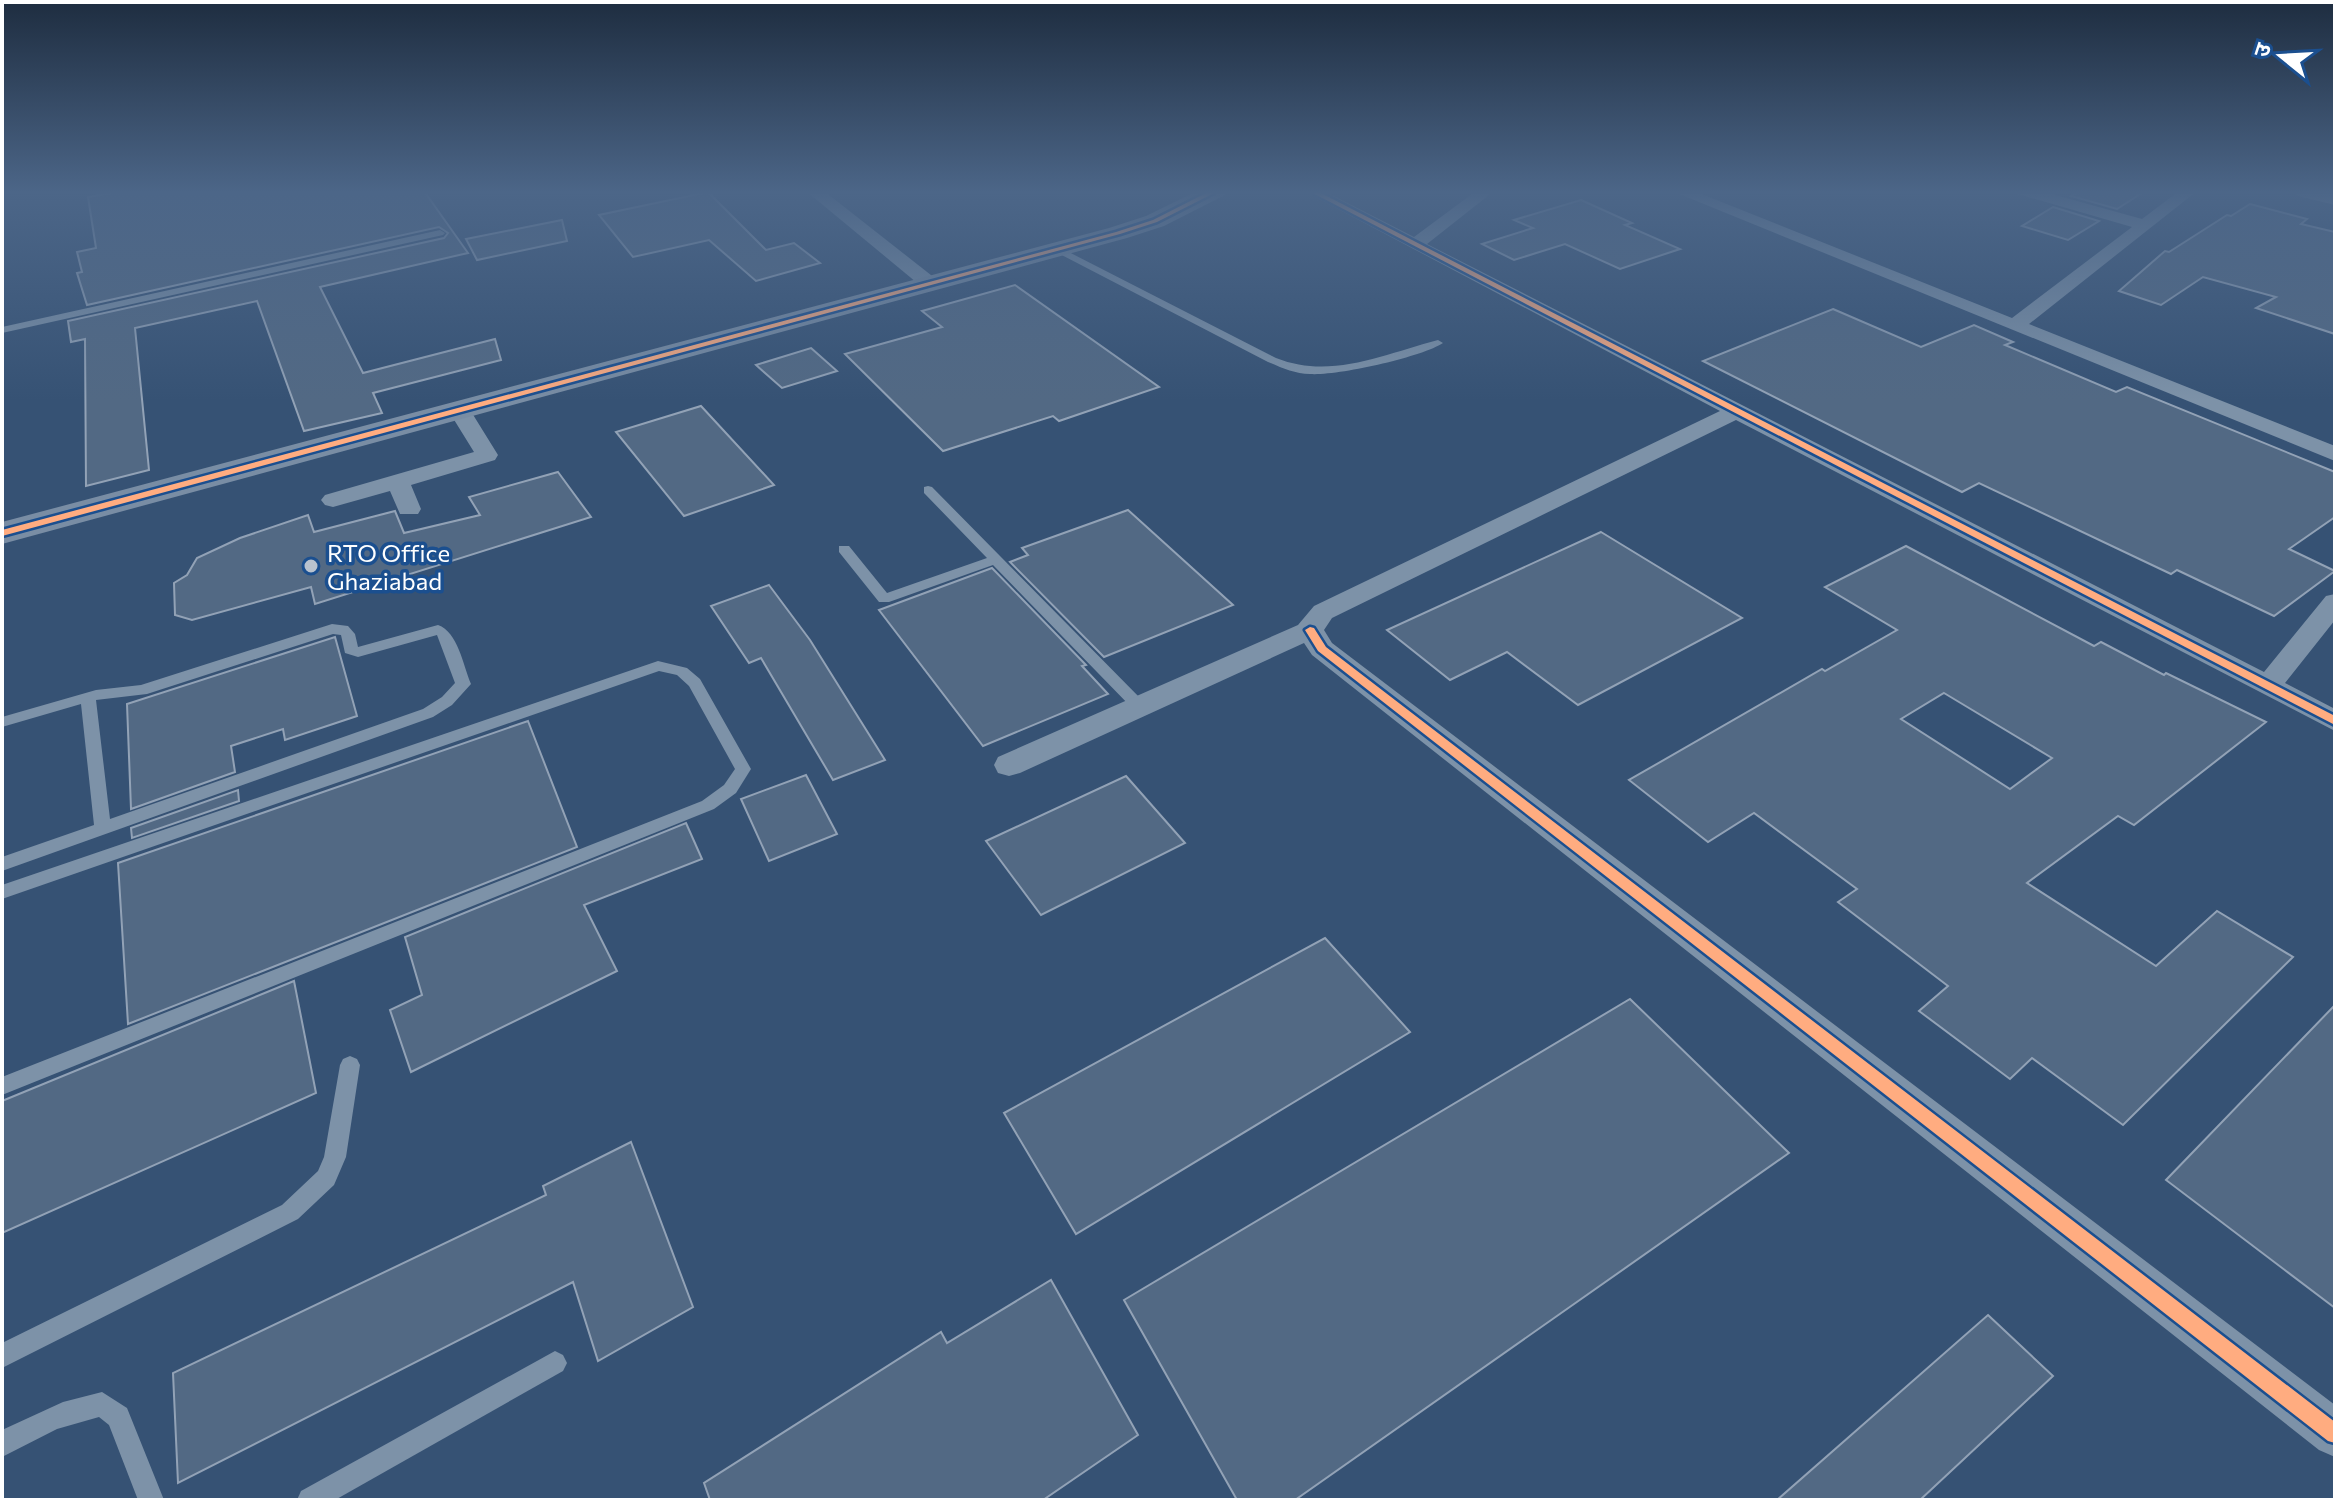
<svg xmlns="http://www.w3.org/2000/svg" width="2337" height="1502" viewBox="0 0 2337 1502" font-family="Commissioner,'Noto Sans Devanagari',sans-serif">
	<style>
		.building { fill: #526984; stroke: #92a2b6; stroke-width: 2; fill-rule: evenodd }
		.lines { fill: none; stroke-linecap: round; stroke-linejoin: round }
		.lane { fill: #7d92a8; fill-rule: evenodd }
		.street { fill: #7d92a8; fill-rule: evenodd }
		.secondary { fill: #798da4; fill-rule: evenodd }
		.cycleway-casing { stroke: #1b4f8f; stroke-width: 5 }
		.cycleway { fill: #ffac80; fill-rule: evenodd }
		.poi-dot { fill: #b9c2ce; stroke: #1b4f8f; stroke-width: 3 }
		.labels { text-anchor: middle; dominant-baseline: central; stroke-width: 7; stroke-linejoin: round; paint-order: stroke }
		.poi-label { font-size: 24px; fill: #fff; stroke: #1b4f8f; text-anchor: start }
	</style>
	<rect width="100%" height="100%" fill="#365274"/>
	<g class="building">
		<polygon points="124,191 424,191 468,253 320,287 363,373 495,339 501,360 373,393 382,413 304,431 257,301 135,328 149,470 86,486 85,339 71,342 68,321 444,238 448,233 439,227 87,305 77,273 82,272 77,252 96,248 88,197"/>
		<polygon points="2080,191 2145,191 2117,209 2071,196"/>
		<polygon points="708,192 766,250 794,243 820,263 756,281 709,240 633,257 599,215"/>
		<polygon points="1581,200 1632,223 1625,225 1680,249 1620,269 1565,244 1514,260 1482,244 1533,228 1514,220"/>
		<polygon points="2250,204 2307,219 2301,224 2335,232 2335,334 2256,308 2276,297 2203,277 2161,305 2119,291 2165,251 2169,252 2227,215 2231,216"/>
		<polygon points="2053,207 2099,221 2068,240 2022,226"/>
		<polygon points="562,220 567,241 477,260 466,239"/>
		<polygon points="1015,285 1159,387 1059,421 1053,416 943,451 845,354 942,327 922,311"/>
		<polygon points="1833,309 1921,347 1974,325 2013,342 2005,345 2116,392 2127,387 2335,472 2335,517 2289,549 2335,571 2274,616 2177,570 2171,574 1979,483 1962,492 1703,361"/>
		<polygon points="811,348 837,371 782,388 756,365"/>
		<polygon points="701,406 774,485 684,516 616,432"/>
		<polygon points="558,472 591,517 315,604 311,587 192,620 175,615 174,583 187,575 197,558 240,538 308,515 314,532 395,511 404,533 480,515 469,497"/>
		<polygon points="1128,510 1233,605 1104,657 1010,562 1028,555 1022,548"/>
		<polygon points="1601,532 1742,618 1578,705 1507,652 1450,680 1387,630"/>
		<path d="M1906,546L2094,646L2101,642L2164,675L2166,673L2266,722L2134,825L2118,816L2027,883L2156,966L2217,911L2293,957L2123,1125L2032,1058L2010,1079L1919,1011L1948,986L1838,902L1857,889L1754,813L1708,842L1629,780L1822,669L1825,671L1897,630L1825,587ZM1944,693L2052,758L2010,789L1901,719Z"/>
		<polygon points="992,568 1086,665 1082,666 1108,694 983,746 879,610"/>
		<polygon points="769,585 810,640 885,760 833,780 761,658 749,663 711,606"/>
		<polygon points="335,637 357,716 285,740 283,729 231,746 235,772 131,809 127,704"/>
		<polygon points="528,721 577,847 128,1024 118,863"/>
		<polygon points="806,775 837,834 769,861 741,799"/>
		<polygon points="1126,776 1185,843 1041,915 986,841"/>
		<polygon points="238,790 239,801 132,838 131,828"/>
		<polygon points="686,823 702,859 584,905 617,971 411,1072 390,1010 422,995 405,937"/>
		<polygon points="1325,938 1410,1032 1076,1234 1004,1113"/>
		<polygon points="294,981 316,1093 2,1233 2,1101"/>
		<polygon points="1630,999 1789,1153 1295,1500 1237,1500 1124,1300"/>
		<polygon points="2335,1005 2335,1308 2166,1180"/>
		<polygon points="631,1142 693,1307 598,1361 573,1282 178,1483 173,1373 546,1195 543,1186"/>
		<polygon points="1051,1280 1138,1435 1043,1500 710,1500 704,1483 941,1332 947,1343"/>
		<polygon points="1988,1315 2053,1376 1920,1500 1777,1500"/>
	</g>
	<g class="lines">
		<g class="lane">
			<polygon points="440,230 445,233 443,235 2,333 2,327"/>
			<path d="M1057,246L1276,358C1331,380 1384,354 1438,340L1443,343C1422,357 1337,376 1310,374C1295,374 1282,368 1268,362L1054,251L1052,249Z"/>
			<polygon points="928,486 932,487 1143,701 1146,705 1143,709 1133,709 993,565 889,602 879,602 839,552 839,546 849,546 887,593 987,558 924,493 924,487"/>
			<path d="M332,624L348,626L355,634L358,647L438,625C458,632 463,665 471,684L452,705L433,717L2,871V857L94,825L81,704L2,727V717L96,690L141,685ZM333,634L341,635L345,653L358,657L437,635L455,683L442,697L423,709L110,819L96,700L147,694Z"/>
			<polygon points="658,661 687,668 700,679 751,769 736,793 714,809 2,1095 2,1077 702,801 724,785 735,769 689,686 677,675 659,671 2,899 2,885"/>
			<polygon points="350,1056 357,1059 360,1065 346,1157 334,1185 298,1219 2,1368 2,1343 282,1205 318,1171 324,1157 340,1065 343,1059"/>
			<polygon points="555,1351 563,1355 567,1363 563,1371 335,1500 297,1500 301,1491"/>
			<polygon points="102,1392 127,1408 164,1500 138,1500 109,1425 99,1417 57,1429 2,1457 2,1430 63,1402"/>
		</g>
		<g class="street">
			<polygon points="806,191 824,191 936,279 938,283 936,287 922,287"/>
			<polygon points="1304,191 1324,191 1414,237 1476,191 1494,191 1427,244 2264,672 2326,596 2335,594 2335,620 2285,683 2335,709 2335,731 1736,420 1332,618 1324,630 1332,643 2335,1405 2335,1457 2319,1450 1312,655 1304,643 1020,773 1009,776 998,773 994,765 998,757 1298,625 1314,606 1720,411"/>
			<polygon points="1672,191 1694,191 2012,318 2132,227 2018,194 2016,191 2041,191 2142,219 2179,191 2197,191 2029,324 2335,446 2335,461"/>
			<polygon points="459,403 467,405 498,455 495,460 411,485 421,509 418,514 400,514 390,491 333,507 325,505 321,500 325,495 474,452 448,410"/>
		</g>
		<g class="secondary">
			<polygon points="1197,191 1227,191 1223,196 1164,226 1127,238 2,544 2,522 1109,228 1146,216"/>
			<polygon points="2294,191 2335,191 2335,205 2298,196"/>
		</g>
		<defs>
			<g id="cycleway">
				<polygon points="1210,191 1218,191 1157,222 1120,234 2,536 2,530 1116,232 1153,220"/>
				<polygon points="1309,191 1317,191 2335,716 2335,725"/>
				<polygon points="1310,627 1314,628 1326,647 2335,1422 2335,1443 2328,1441 1318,651 1305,630"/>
			</g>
		</defs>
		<use href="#cycleway" class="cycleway-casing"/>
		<use href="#cycleway" class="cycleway"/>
	</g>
	<linearGradient id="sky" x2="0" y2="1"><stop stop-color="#1e2d40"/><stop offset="0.48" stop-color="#4c6688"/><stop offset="1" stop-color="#4c6688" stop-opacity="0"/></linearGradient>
	<rect width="2337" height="401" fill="url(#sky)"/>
	<circle class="poi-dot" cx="311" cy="566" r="8"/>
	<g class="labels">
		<g class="poi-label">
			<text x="327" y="552">RTO Office<tspan x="327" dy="28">Ghaziabad</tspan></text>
		</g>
	</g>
	<rect width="2337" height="1502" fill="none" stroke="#ffffff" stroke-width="8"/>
	<g transform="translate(2281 56) rotate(288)" stroke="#1b4f8f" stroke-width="6" paint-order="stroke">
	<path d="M0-6L14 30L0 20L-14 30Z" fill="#ffffff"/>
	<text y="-12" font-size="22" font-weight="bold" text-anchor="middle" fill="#ffffff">उ</text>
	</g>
</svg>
